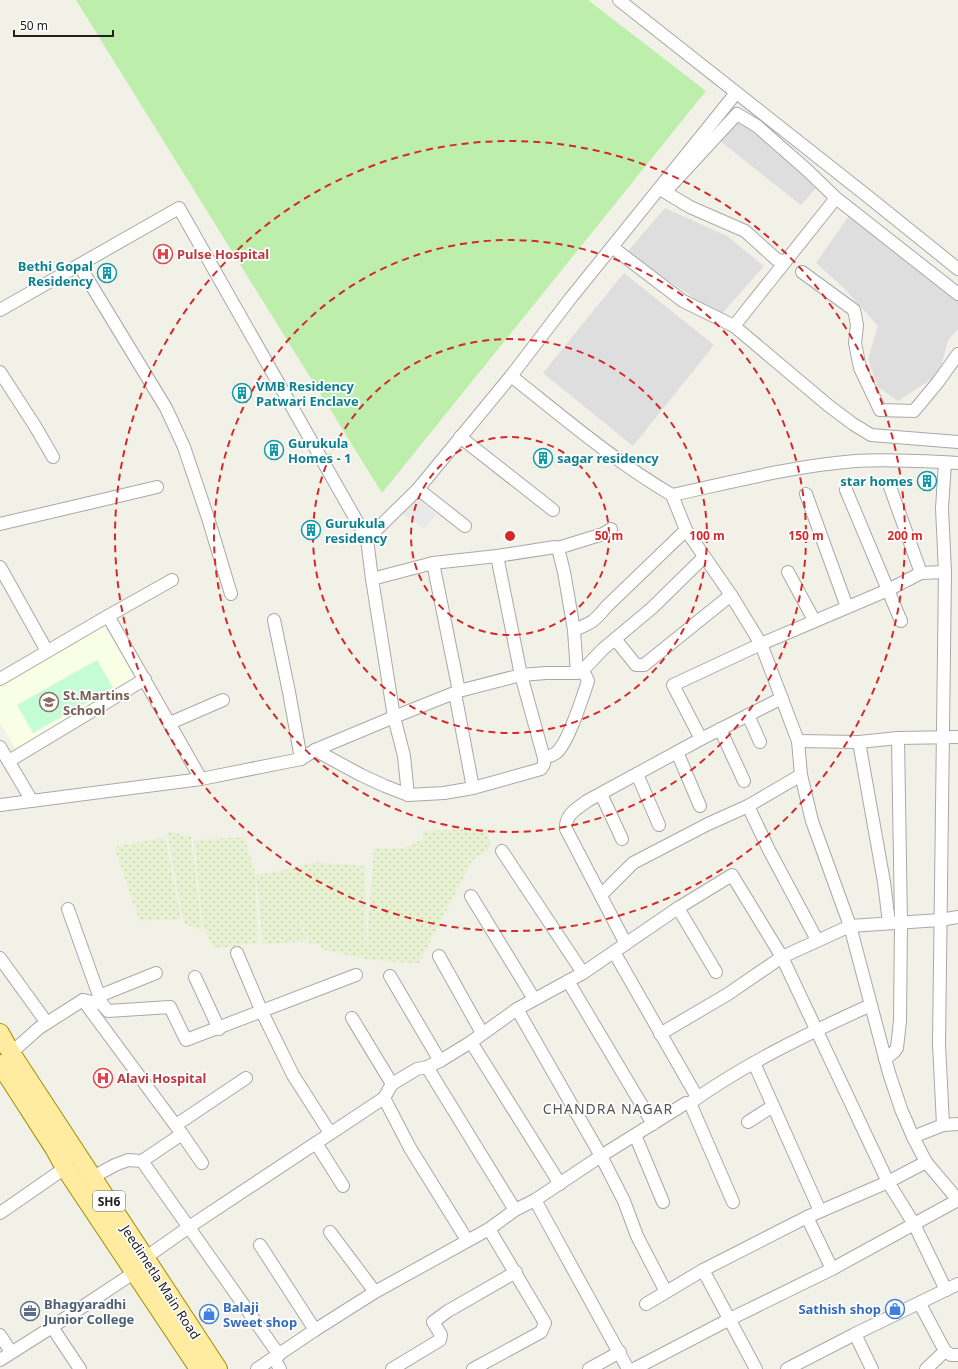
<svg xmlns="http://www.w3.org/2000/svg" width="958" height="1369" viewBox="0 0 958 1369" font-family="'Noto Sans',sans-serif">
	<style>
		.residential { fill: #dfdede }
		.education { fill: #f9ffe4 }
		.farmland { fill: url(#farmland-dots) }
		.grass { fill: #bdeeab }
		.park { fill: #c4fdd5 }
		.parking { fill: #e9e9e9 }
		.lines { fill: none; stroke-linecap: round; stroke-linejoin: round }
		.street-casing { stroke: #a8a8a8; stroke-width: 14 }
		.primary-casing { stroke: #9f8e00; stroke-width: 20 }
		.street { stroke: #fff; stroke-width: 12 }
		.primary { stroke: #ffeca0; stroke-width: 18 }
		.ring { fill: none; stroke: #d62828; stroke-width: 2; stroke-dasharray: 7 5 }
		.labels { text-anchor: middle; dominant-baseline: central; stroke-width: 3.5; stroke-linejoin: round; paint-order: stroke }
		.shield { fill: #fff; stroke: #646464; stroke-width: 1 }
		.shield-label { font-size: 12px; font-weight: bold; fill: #212121 }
		.health-label { font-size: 13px; font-weight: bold; fill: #be3a42; stroke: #fff; text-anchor: start }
		.culture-label { font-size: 13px; font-weight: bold; fill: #0d838f; stroke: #fff; text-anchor: start }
		.education-label { font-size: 13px; font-weight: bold; fill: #785e54; stroke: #fff; text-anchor: start }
		.street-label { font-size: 13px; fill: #212121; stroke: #fff }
		.service-label { font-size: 13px; font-weight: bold; fill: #4e5e75; stroke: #fff; text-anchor: start }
		.shop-label { font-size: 13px; font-weight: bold; fill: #366cbe; stroke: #fff; text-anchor: start }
		.neighbourhood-label { font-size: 14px; letter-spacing: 1px; fill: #545454; stroke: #fff }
		.centre { fill: #d62828; stroke: #fff; stroke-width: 2 }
		.ring-label { font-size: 12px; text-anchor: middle; font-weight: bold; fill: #d62828; stroke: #fff; stroke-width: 3.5; stroke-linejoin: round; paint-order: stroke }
	</style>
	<defs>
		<pattern id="farmland-dots" width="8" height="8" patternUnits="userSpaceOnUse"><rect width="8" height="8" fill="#e8f1d2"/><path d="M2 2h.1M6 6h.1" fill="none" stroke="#c7ceb4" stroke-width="1.8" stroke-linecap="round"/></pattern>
	</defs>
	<rect width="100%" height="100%" fill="#f2f1e8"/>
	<g class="residential">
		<polygon points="739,119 818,186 801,205 720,141"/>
		<polygon points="665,208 727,236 764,266 720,316 627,252"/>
		<polygon points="851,213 958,301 958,329 948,340 939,374 898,401 878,387 868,359 878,326 842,286 816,263"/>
		<polygon points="624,273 714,345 633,446 543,373"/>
	</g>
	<polygon class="education" points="102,622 136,680 16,750 0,723 0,682"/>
	<g class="farmland">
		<polygon points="485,828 491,845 487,852 477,856 472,861 419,963 391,962 365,959 321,949 320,943 310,944 298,916 307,941 263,944 256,875 280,871 316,862 365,866 366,952 374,848 389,849 404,848 416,843 423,838 422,831"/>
		<polygon points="167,832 191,836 202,930 184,924"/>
		<polygon points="165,837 181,919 140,921 114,847"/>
		<polygon points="244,837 255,873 258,943 214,949 203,927 194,840"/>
	</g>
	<polygon class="grass" points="76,0 588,0 706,91 382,493"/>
	<polygon class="park" points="97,660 113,688 33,733 17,705"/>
	<polygon class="parking" points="415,496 436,514 424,529 402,513"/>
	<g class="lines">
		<defs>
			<g id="street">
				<polyline points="619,0 866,195 958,269"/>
				<polyline points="836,198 785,262 776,259 745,231 690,207 665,192 737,114 757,126 807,170 836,198 958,294"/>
				<polyline points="612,247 683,301 734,326"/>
				<polyline points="785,262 734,326 829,406 853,424 871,435 958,442"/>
				<polyline points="79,265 166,408 184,447 208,518 231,594"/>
				<polyline points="802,272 854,310 857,325 855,343 860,368 880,410 914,411 938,382 958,354"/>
				<polyline points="0,310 179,208 367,539 372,579"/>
				<polyline points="0,372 35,426 53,457"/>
				<path d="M511,376C563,417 614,461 672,495C732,482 793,466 855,461C889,459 924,461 958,463"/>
				<polyline points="460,437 553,510"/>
				<polyline points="890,487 921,573"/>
				<polyline points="418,489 465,526"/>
				<polyline points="846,490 901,621"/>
				<polyline points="806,494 847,607"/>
				<polyline points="672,495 686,530 731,595 761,644 798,741 801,775 812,821 850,926 889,1073 901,1109 913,1137 943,1125 958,1124"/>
				<polyline points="0,524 157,487"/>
				<polyline points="367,539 418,489 511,376 570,299 736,93"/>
				<polyline points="558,548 603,534 611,529"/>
				<polyline points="497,556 555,547 558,548 564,572 574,630 577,673"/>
				<polyline points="0,567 47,651"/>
				<polyline points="788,572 814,620"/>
				<polyline points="108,616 201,779"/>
				<polyline points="274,620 289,692 301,759"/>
				<path d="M574,630C591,623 594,622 606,607L686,530"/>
				<polyline points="615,639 636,665 644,665 731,595"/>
				<polyline points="0,679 108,616 172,580"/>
				<polyline points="455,693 473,788"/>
				<polyline points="748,715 760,742"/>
				<polyline points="170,723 223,700"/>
				<polyline points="720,729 744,781"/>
				<polyline points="701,739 673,685 761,644 888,590 921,573 945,572"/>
				<polyline points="798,741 859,742 898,738 958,737"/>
				<polyline points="859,742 884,882 889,923"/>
				<polyline points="0,747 32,801"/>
				<polyline points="315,750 361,775 385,786 408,795 444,793 473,788 541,769 544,764 544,758 521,675 497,556 433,563"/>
				<polyline points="677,752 700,806"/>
				<path d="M544,758C548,757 553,755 556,753C568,744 583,696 588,681L583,670"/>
				<polyline points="9,761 145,679"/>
				<polyline points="637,774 659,825"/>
				<polyline points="601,794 622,839"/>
				<polyline points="408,795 404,756 394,717 372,579 433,563 459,691"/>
				<polyline points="0,805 201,779 301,759 315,750 394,717 459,691 521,675 546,673 577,673 583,670 603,649 652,608 704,557"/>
				<polyline points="748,806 769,850 817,940"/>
				<polyline points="502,851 583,973"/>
				<polyline points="601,895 633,863 708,824 748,806 801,775"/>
				<polyline points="471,896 534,999"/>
				<polyline points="678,908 716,972"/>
				<polyline points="68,909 102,1004"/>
				<path d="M626,944L566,829C565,814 577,809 587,801L701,739L782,698"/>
				<polyline points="614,952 697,1097"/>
				<polyline points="237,953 262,1012 293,1075 330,1133"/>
				<polyline points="439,956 482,1033"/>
				<polyline points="0,958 47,1023"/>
				<polyline points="390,976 440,1061"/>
				<polyline points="195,977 219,1029"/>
				<polyline points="568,981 653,1124"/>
				<polyline points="99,996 156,973"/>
				<polyline points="83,1000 182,1134"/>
				<polyline points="517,1009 601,1156 624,1201 637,1236 666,1292"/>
				<polyline points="352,1018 392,1084"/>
				<polyline points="660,1034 728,994 782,957 850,926 940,920 958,917"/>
				<polyline points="471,1042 560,1184"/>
				<polyline points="11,1053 39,1028 83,1000 102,1004 108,1011 170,1007 186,1040 356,975"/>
				<polyline points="885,1059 894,1052 897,1048 900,1021 901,922 898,738"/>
				<polyline points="754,1063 820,1211"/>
				<polyline points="427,1067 515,1210"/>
				<polyline points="384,1098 410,1148 467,1240"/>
				<polyline points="690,1103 733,1202"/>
				<polyline points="748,1122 773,1106"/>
				<polyline points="176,1125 246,1078"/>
				<polyline points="943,1125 939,1044 945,572 942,508 945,463"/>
				<polyline points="635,1135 663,1202"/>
				<polyline points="913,1137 926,1162 958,1200"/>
				<polyline points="316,1143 343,1186"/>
				<polyline points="142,1161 279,1355"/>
				<polyline points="93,1177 115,1165 128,1160 142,1161 182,1134 202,1163"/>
				<polyline points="535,1200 628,1369"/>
				<polyline points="0,1213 65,1168"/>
				<polyline points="807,1217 832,1269"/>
				<polyline points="330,1232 375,1292"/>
				<polyline points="260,1245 315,1330"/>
				<polyline points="145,1258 189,1227 384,1098 392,1084 417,1069 427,1067 440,1061 471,1042 517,1009 583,973 678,908 732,875 782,957 888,1182 914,1224 946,1290"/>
				<polyline points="703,1270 756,1369"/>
				<polyline points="646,1304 703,1270 807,1217 888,1182 926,1162"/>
				<polyline points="920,1304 945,1351 926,1369"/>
				<polyline points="52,1327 80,1369"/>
				<polyline points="855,1334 872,1369"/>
				<polyline points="0,1335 11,1352"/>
				<polyline points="945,1351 951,1355 958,1355"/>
				<polyline points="274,1358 280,1369"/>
				<polyline points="0,1360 52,1327 135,1272"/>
				<path d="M257,1369L315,1330L375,1292L489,1229L515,1210L535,1200L601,1156L686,1103H690C746,1063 809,1033 871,1005"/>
				<polyline points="392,1369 440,1340 441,1335 433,1322 448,1311 516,1272"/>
				<polyline points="473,1369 541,1332 545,1323 489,1229"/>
				<polyline points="589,1369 620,1352"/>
				<polyline points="634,1369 730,1319 832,1269 958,1200"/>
				<polyline points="787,1369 855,1334 958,1284"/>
			</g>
			<g id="primary">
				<polyline points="0,1033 11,1053 218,1369"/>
				<polyline points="0,1064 54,1148 65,1168 199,1369"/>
			</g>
		</defs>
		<use href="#street" class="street-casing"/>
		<use href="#primary" class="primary-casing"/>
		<use href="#street" class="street"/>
		<use href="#primary" class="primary"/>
	</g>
	<g class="ring">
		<circle cx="510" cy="536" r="99"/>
		<circle cx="510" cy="536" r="197"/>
		<circle cx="510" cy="536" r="296"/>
		<circle cx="510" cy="536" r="395"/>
	</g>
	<defs>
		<symbol id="hospital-ring" viewBox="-11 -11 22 22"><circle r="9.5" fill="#fff" stroke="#e0444e" stroke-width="1.5"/><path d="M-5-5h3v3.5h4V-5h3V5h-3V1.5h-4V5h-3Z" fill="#e0444e"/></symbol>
		<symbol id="building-ring" viewBox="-11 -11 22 22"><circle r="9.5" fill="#fff" stroke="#0f9aa8" stroke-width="1.5"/><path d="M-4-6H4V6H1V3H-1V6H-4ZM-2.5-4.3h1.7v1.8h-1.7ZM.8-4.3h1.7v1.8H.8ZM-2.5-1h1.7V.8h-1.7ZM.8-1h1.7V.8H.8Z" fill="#0f9aa8"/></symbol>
		<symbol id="school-ring" viewBox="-11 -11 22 22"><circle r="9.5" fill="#fff" stroke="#8d6e63" stroke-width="1.5"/><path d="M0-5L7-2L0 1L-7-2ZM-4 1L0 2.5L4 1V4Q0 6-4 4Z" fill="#8d6e63"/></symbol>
		<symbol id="shop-ring" viewBox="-11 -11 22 22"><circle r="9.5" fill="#fff" stroke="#3f7fe0" stroke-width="1.5"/><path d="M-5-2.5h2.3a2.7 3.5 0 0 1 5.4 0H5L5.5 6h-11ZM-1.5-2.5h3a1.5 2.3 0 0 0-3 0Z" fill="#3f7fe0"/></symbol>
		<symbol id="office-ring" viewBox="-11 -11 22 22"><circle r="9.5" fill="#fff" stroke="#5c6f8a" stroke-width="1.5"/><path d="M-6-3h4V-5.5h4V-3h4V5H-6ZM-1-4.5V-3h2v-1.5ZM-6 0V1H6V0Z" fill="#5c6f8a"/></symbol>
	</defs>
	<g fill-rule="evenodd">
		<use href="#hospital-ring" x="152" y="243" width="22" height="22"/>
		<use href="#building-ring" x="96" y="262" width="22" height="22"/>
		<use href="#building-ring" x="231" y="382" width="22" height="22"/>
		<use href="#building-ring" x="263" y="439" width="22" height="22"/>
		<use href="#building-ring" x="532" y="447" width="22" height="22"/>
		<use href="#building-ring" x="916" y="470" width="22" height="22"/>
		<use href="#building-ring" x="300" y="519" width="22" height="22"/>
		<use href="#school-ring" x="38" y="691" width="22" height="22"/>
		<use href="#hospital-ring" x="92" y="1067" width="22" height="22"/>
		<use href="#shop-ring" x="884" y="1298" width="22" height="22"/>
		<use href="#office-ring" x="19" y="1300" width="22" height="22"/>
		<use href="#shop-ring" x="198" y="1303" width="22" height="22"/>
	</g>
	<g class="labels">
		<rect class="shield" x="93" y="1191" width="32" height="20" rx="3"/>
		<g class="shield-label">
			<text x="109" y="1201">SH6</text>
		</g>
		<g class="health-label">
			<text x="177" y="254">Pulse Hospital</text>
			<text x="117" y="1078">Alavi Hospital</text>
		</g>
		<g class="culture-label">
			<text x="93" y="266" text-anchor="end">Bethi Gopal<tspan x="93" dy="15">Residency</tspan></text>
			<text x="256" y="386">VMB Residency<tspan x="256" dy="15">Patwari Enclave</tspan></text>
			<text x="288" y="443">Gurukula<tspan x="288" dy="15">Homes - 1</tspan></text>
			<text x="557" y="458">sagar residency</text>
			<text x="913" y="481" text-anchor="end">star homes</text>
			<text x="325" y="523">Gurukula<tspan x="325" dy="15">residency</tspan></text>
		</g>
		<g class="education-label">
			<text x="63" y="695">St.Martins<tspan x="63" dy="15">School</tspan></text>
		</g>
		<g class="street-label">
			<text transform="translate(161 1282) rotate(57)">Jeedimetla Main Road</text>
		</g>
		<g class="service-label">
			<text x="44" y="1304">Bhagyaradhi<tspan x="44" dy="15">Junior College</tspan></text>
		</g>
		<g class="shop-label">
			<text x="223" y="1307">Balaji<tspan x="223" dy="15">Sweet shop</tspan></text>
			<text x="881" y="1309" text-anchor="end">Sathish shop</text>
		</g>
		<g class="neighbourhood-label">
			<text x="608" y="1108">CHANDRA NAGAR</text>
		</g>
	</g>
	<circle cx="510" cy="536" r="6" class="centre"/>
	<g class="ring-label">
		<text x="609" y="540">50 m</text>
		<text x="707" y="540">100 m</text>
		<text x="806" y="540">150 m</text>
		<text x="905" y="540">200 m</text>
	</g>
	<path d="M14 30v6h99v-6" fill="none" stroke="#212121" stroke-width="2"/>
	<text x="20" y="30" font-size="12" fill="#212121" stroke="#ffffff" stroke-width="3" paint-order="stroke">50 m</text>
</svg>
